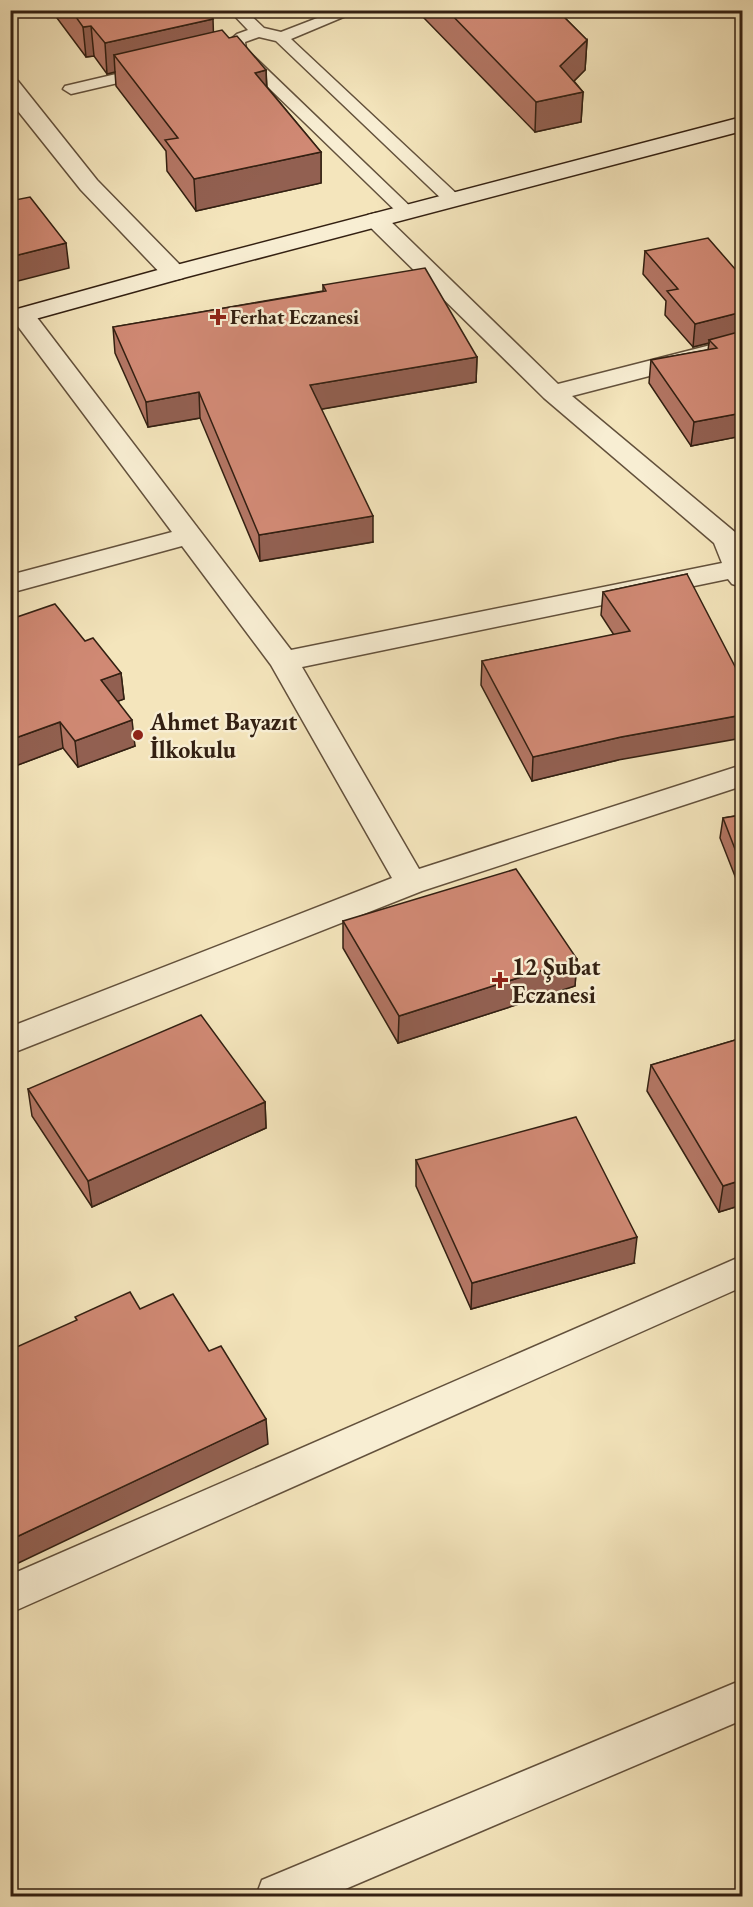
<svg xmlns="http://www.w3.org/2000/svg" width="753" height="1907" viewBox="0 0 753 1907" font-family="'EB Garamond',serif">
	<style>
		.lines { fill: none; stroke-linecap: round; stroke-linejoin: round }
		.lane-casing { stroke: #63513c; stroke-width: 3 }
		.street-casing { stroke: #63513c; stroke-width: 3 }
		.secondary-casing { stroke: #332012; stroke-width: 3 }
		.lane { fill: #f8eed3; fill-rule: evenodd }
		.street { fill: #f8eed3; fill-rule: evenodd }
		.secondary { fill: #f8eed3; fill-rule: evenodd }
		.wall { fill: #b37664; stroke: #332012; stroke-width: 1.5 }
		.shaded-wall { fill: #926051; stroke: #332012; stroke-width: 1.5 }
		.building { fill: #d08974; stroke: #332012; stroke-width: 1.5 }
		.poi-dot { fill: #8f2418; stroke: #f8eed3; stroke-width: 2 }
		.labels { text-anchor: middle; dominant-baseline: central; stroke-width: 5; stroke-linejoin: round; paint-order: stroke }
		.far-poi-label { font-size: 20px; font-weight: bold; fill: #332012; stroke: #f8eed3; text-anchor: start }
		.poi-label { font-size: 24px; font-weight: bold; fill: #332012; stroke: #f8eed3; text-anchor: start }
	</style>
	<rect width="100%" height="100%" fill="#f4e5bc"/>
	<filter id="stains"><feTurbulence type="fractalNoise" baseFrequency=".00333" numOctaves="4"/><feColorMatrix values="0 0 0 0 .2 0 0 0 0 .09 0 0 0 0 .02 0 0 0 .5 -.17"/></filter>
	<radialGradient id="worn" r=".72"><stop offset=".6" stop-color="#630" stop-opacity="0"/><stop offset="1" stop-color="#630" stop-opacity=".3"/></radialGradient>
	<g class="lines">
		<defs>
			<g id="lane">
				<polygon points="229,10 245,10 264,28 281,32 338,10 360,10 291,39 459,196 462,200 459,204 447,204 276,41 259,37 245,42 246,49 416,212 413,216 401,216 233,53 229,41 237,34 248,30"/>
				<polygon points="146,67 152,69 154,72 152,75 71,94 63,89 65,86"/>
			</g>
			<g id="street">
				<polygon points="10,80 18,81 97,180 183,268 186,273 183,278 174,280 165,278 81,190 10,101"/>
				<polygon points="376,213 384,215 558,384 742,337 742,352 572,396 736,533 742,545 742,587 732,584 728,579 302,667 419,869 742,765 742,786 422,891 10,1054 10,1027 392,878 271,665 182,546 10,593 10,575 172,532 14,321 11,316 14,311 23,309 32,311 291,650 722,563 714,543 544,398 368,225 364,220 368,215"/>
				<polygon points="742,1256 742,1287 10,1613 10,1575"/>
				<polygon points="742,1680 742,1720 329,1896 256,1896 262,1880"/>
			</g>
			<polygon id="secondary" points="742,117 742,131 183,278 10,326 10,311 165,268"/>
		</defs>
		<use href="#lane" class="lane-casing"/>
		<use href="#street" class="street-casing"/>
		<use href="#secondary" class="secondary-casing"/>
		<use href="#lane" class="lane"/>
		<use href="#street" class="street"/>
		<use href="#secondary" class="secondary"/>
	</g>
	<g class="wall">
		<polygon points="51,10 206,10 213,32 229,38 266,70 267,87 321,152 321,183 196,211 167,171 166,151 116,86 115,72 107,74 94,56 86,57"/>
		<polygon points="423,10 557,10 587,40 585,70 574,81 583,92 581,122 535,132 423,17"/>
		<polygon points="645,251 742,277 742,436 691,446 649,383 651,360 708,350 709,343 693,347 665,315 666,301 643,274"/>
		<polygon points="323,285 477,357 476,382 321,409 373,542 260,561 200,418 148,427 115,353 113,327 323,291"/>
		<polygon points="687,574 618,760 532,781 481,685 482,661 614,635 601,615 603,592"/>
		<polygon points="10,613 14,618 85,641 121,673 124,699 118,701 135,746 78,767 63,748 10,768"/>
		<polygon points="742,815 742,894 720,838 723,818"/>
		<polygon points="343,921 577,959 575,986 398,1043 343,948"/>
		<polygon points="742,1038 742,1205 719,1212 647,1091 651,1065"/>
		<polygon points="28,1089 265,1102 266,1128 92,1207 32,1116"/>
		<polygon points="416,1160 634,1263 471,1309 416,1186"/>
	</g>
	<g class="shaded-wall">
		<polygon points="213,19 214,49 114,55 115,72 107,74 105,43"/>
		<polygon points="91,26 94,56 86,57 83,27"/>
		<polygon points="587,40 585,70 558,97 560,66"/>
		<polygon points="266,70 267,101 255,73"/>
		<polygon points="583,92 581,122 535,132 536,102"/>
		<polygon points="321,152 321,183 196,211 194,179"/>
		<polygon points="66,243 69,268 10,283 10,257"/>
		<polygon points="742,312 741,335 709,340 709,343 693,347 695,324"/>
		<polygon points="477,357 476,382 311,411 310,385"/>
		<polygon points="199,392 200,418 148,427 146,402"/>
		<polygon points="742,413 742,436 691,446 694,422"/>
		<polygon points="373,516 373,542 260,561 259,535"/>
		<polygon points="121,673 124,699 103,707 101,680"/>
		<polygon points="742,715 742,738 618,760 532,781 533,757 621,737"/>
		<polygon points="132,720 135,746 78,767 75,741"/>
		<polygon points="60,722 63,748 10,768 10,740"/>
		<polygon points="577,959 575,986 398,1043 399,1016"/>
		<polygon points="265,1102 266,1128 92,1207 88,1181"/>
		<polygon points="742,1180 742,1205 719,1212 723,1186"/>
		<polygon points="637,1237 634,1263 471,1309 472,1283"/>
		<polygon points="266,1419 268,1444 10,1567 10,1540"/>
	</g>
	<g class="building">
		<polygon points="71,10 206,10 213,19 105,43 91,26 83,27"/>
		<polygon points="447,10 557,10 587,40 560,66 583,92 536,102"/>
		<polygon points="222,30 229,38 237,36 266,70 255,73 321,152 194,179 165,140 178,138 114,55"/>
		<polygon points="30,197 66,243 10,257 10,201"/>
		<polygon points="708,238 742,277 742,312 695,324 667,291 678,289 645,251"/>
		<polygon points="425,268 477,357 310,385 373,516 259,535 199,392 146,402 113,327 326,291 323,285"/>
		<polygon points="742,331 742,413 694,422 651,360 717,348 709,340"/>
		<polygon points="687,574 742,680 742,715 621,737 533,757 482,661 630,631 603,592"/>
		<polygon points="55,604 85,641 93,638 121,673 101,680 132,720 75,741 60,722 10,740 10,613 14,618"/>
		<polygon points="742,815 742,867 723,818"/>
		<polygon points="516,869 577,959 399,1016 343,921"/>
		<polygon points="201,1015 265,1102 88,1181 28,1089"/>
		<polygon points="742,1038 742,1180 723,1186 651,1065"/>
		<polygon points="576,1117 637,1237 472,1283 416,1160"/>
		<polygon points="130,1292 140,1309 173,1294 209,1351 221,1346 266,1419 10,1540 10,1350 77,1320 75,1317"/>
	</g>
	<g class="poi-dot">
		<path d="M215 308h6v6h6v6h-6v6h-6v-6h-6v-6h6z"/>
		<circle cx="138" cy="735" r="6"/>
		<path d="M497 971h6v6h6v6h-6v6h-6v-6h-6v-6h6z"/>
	</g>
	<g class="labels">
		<g class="far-poi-label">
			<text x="230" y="317">Ferhat Eczanesi</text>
		</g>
		<g class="poi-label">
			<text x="150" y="721">Ahmet Bayazıt<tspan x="150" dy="28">İlkokulu</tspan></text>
			<text x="512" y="966">12 Şubat<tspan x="512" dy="28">Eczanesi</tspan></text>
		</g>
	</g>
	<rect width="753" height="1907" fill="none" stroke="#f4e5bc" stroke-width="36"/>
	<rect x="12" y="12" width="729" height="1883" fill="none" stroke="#332012" stroke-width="3"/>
	<rect x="18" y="18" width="717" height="1871" fill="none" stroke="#332012" stroke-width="1.5"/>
	<rect width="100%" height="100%" filter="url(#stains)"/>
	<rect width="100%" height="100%" fill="url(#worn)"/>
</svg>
